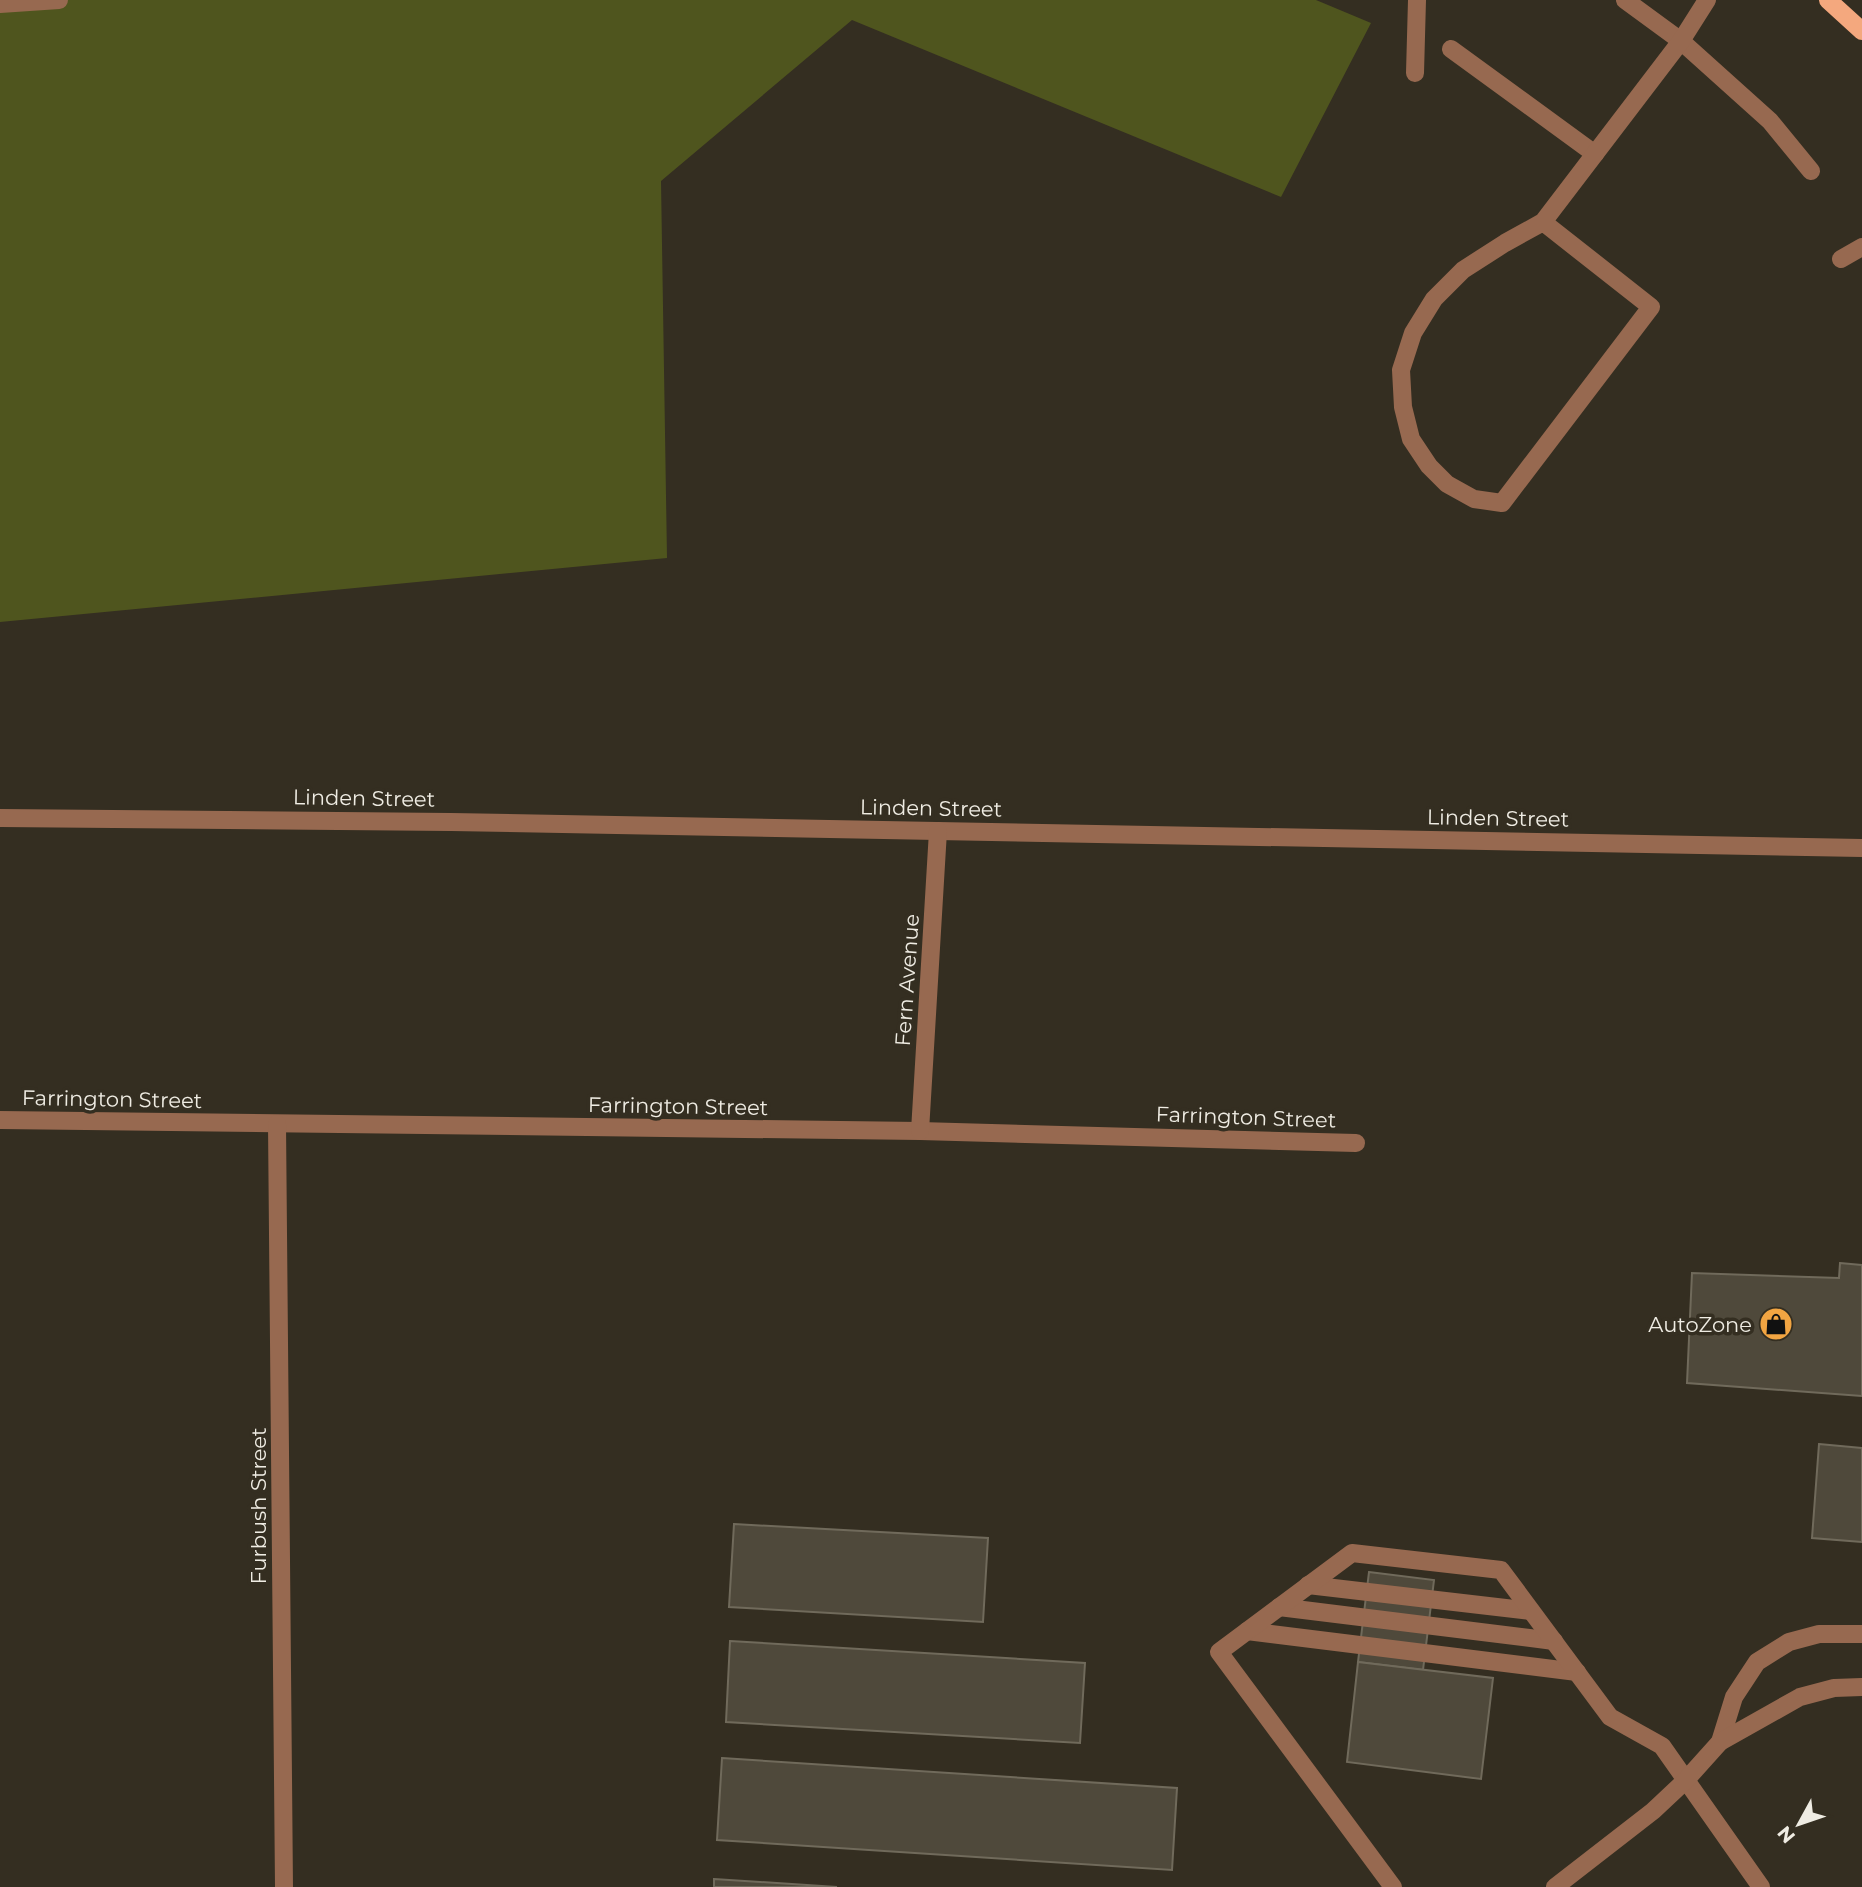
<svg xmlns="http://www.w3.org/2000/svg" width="1862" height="1887" viewBox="0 0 1862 1887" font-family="Montserrat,sans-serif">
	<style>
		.green { fill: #4f551e }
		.building { fill: #4f493b; stroke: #706a5b; stroke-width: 2 }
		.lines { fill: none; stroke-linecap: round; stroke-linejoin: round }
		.minor { stroke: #976950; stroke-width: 18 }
		.major { stroke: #f4a87e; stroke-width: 18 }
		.labels { text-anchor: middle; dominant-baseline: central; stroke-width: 7; stroke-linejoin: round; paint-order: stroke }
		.street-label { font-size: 21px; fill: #efece3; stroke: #342e21 }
		.poi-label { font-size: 21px; fill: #efece3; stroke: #342e21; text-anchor: end }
	</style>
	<rect width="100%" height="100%" fill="#342e21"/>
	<polygon class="green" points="0,0 1316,0 1371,23 1281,197 852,20 661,181 667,558 0,622"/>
	<g class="building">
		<polygon points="1840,1263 1862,1265 1862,1396 1687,1383 1692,1273 1839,1278"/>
		<polygon points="1819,1444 1862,1448 1862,1542 1812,1538"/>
		<polygon points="734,1524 988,1538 983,1622 729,1607"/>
		<polygon points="1369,1572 1434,1580 1423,1670 1358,1662"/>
		<polygon points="730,1641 1085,1663 1080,1743 726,1722"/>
		<polygon points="1358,1662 1493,1678 1481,1779 1347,1762"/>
		<polygon points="722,1758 1177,1788 1172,1870 717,1840"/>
		<polygon points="714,1879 837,1887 714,1887"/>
	</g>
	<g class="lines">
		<g class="minor">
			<polyline points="1625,0 1681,41 1770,121 1811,171"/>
			<polyline points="0,4 59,0"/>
			<polyline points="1451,49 1595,154"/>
			<polyline points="1415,73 1417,0"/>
			<polyline points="1543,222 1651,307 1502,503 1474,499 1447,484 1429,466 1411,439 1403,407 1401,370 1413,333 1434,299 1463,270 1505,243 1543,222 1681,41 1707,0"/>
			<polyline points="1841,259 1862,247"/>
			<polyline points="0,818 451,822 1862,848"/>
			<polyline points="0,1120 920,1131 1356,1143"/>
			<polyline points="277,1124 284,1887"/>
			<polyline points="920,1131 938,831"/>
			<polyline points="1308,1585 1531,1611"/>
			<polyline points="1279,1607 1554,1641"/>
			<polyline points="1247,1631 1577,1672"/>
			<polyline points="1720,1742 1734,1697 1757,1662 1789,1642 1819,1634 1862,1634"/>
			<polyline points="1393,1887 1219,1652 1352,1553 1501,1570 1610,1717 1662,1746 1761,1887"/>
			<polyline points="1555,1887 1653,1811 1685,1781 1720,1742 1800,1697 1834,1688 1862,1687"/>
		</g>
		<polyline class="major" points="1828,0 1862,31"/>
	</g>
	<defs>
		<symbol id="shop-disc" viewBox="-11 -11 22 22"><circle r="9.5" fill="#f2a542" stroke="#342e21"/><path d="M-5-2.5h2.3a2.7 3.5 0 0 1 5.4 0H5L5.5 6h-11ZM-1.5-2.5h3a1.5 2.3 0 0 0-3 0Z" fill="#111"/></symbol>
	</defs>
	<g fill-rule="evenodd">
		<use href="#shop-disc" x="1757" y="1305" width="38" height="38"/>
	</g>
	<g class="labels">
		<g class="street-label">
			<text transform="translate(364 798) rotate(1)">Linden Street</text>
			<text transform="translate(931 808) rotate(1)">Linden Street</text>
			<text transform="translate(1498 818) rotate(1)">Linden Street</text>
			<text transform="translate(907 980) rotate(-86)">Fern Avenue</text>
			<text transform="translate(112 1099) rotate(1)">Farrington Street</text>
			<text transform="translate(678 1106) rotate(1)">Farrington Street</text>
			<text transform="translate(1246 1117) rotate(2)">Farrington Street</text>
			<text transform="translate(258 1506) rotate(-90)">Furbush Street</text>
		</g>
		<g class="poi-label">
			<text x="1752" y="1324">AutoZone</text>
		</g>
	</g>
	<g transform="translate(1799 1824) rotate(230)" stroke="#342e21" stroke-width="5" paint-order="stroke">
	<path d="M0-5L12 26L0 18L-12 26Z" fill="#efece3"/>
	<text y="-10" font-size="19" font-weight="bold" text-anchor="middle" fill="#efece3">N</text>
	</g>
</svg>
